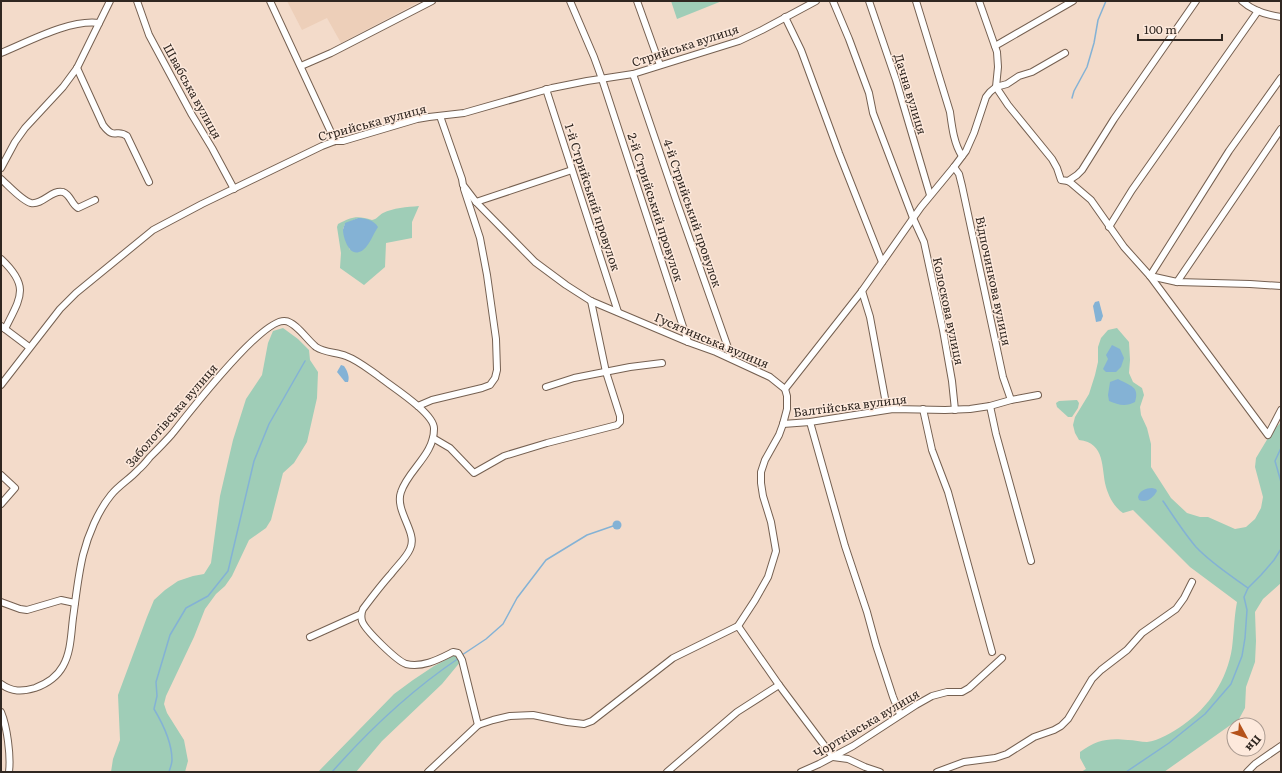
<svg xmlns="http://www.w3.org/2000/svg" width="1282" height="773" viewBox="0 0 1282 773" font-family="Literata,serif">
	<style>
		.built { fill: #edcfb9 }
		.green { fill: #9fcdb7; fill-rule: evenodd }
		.water { fill: #84b2d5 }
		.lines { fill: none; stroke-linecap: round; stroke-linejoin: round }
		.stream { stroke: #84b2d5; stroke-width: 1.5 }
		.street-casing { stroke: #756051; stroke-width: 8 }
		.street { stroke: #fff; stroke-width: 6 }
		.labels { text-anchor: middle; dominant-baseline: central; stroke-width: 3; stroke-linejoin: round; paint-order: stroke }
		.street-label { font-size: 12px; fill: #302721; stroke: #fde9dc }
	</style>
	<rect width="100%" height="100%" fill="#f3dbca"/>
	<polygon class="built" points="287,1 421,1 341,43 327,18 302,30"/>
	<g class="green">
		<polygon points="671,1 722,1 677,19"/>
		<path d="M419,206L412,222V238L386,243L385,267L364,285L340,268L341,253L337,227L338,224C351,217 357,215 372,220C377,219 378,216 383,213C393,208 407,207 419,206ZM358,218L350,250L343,229L345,224Z"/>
		<polygon points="283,328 298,339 309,350 310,360 318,372 317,398 307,442 294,463 283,473 271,520 266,528 249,540 232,576 225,586 216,594 205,609 194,637 166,696 164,704 167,713 184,740 188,761 185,772 111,772 113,759 120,740 118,695 147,617 154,600 165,590 178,581 193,576 204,574 211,563 220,496 233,440 246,399 262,375 268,343 273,331"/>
		<path d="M1117,328L1129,342L1130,360L1129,373L1133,382L1142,388L1144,395L1140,407L1141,415L1147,428L1151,444V467L1171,498L1187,513L1200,517H1208L1235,529L1246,527L1255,519L1261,508L1263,497L1255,467L1256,458L1271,433L1281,422V583L1263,599L1255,612L1256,641L1255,662L1246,687L1245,708L1239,719L1164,772H1081L1086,769L1080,758V752C1097,740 1107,738 1128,740C1134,740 1141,742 1147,742C1158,741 1173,732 1183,725C1209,707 1227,680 1232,648C1234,633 1234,617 1237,602L1190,567L1133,510L1123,513C1114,507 1109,497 1106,487C1101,468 1106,443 1079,440L1075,433L1073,425L1075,417L1089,394L1095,375L1098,362V347L1101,338L1108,330Z"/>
		<polygon points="1077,400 1079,403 1078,408 1072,417 1068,417 1057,407 1056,403 1059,401"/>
		<polygon points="457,654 461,661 442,684 382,741 356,772 318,772 394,694 413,680 434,666"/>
	</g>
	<g class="water">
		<path d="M358,218C365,218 374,220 378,227C373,234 368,250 359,252C349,256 343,237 343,230C343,229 345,224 345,223Z"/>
		<polygon points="1099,301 1103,316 1101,321 1096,322 1093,306 1095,302"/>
		<polygon points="1112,345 1120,349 1124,358 1121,367 1116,372 1106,372 1103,369 1108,359 1106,355"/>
		<path d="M341,365L344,366C347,370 350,377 348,382H345L337,372Z"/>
		<path d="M1118,379C1130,386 1140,386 1135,402C1126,407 1118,405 1109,401L1108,395L1110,382Z"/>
		<path d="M1152,488L1156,489L1157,491C1153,498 1147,503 1139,500L1138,497C1139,491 1146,488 1152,488Z"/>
		<circle cx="617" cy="525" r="4.5"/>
	</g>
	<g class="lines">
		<g class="stream">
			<polyline points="1072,98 1074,91 1087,67 1094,43 1098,20 1106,1"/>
			<polyline points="1281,448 1275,461 1281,482"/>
			<path d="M1163,501C1174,517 1184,533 1196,547C1211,563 1230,575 1248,588"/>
			<polyline points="462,655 486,639 503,624 517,598 546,560 587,535 613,526"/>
			<path d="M169,772C170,768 172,764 172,760C172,742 163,724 154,709L157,696L156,682L170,635L186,608L208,596L228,571L254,461L269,424L305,361"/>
			<path d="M332,772C369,730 413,689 459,658"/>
			<polyline points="1126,772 1169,743 1205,714 1231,684 1242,656 1245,638 1247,610 1244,597 1248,588 1261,575 1274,560 1281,549"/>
		</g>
		<defs>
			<g id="street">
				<polyline points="137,1 149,35 192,115 212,148 234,189"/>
				<polyline points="270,1 335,141"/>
				<polyline points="570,1 594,57 602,79 688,342"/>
				<polyline points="637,1 660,65"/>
				<polyline points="833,1 849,39 869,93 873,113 913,218 924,242 943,330 952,381 955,410"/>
				<polyline points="869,1 896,80 930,195"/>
				<path d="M916,1L950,112C952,127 954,144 962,156"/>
				<polyline points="979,1 997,52 998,67 996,87 1008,105 1052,159 1057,168 1061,180 1068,181 1071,183 1091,200 1124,247 1150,276 1268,435 1281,410"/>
				<path d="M1242,1C1253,11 1266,15 1281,17"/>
				<polyline points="785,17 801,50 839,153 882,262"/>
				<polyline points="995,46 1073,1"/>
				<path d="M1,53C28,42 70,19 99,23"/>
				<polyline points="301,66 331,53 432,1"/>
				<path d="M77,68L103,125C115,141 116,128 127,136L149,182"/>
				<polyline points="633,74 677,203 732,359"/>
				<polyline points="1281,78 1229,151 1150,276 1177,282 1250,284 1281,286"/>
				<polyline points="546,89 618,312"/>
				<polyline points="954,167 959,174 962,186 1003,377 1011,400"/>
				<polyline points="1,168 15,142 25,128 63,87 77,68 110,1"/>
				<path d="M1,179C8,185 22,201 31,203C43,205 52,189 63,192C71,195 71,204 78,208L95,200"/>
				<polyline points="1068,181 1077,175 1082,170 1114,119 1196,1"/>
				<polyline points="476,202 572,170"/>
				<polyline points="1109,227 1132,190 1258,11"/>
				<path d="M1,259C31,287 20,298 5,329"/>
				<polyline points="1177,282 1281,129"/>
				<polyline points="862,291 870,317 887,409"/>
				<polyline points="1,326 29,347"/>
				<polyline points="1,385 60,309 76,293 153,230 202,204 322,146 335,141 343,141 417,119 429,117 464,113 552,88 587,81 633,74 739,41 762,30 816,1"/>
				<polyline points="546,387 574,378 630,367 662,363"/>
				<polyline points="785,389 862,291 921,207 954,167 966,151 974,133 986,97 990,92 996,87 1007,84 1019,76 1032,72 1065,53"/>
				<polyline points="418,406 432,400 482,388 490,385 495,378 497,370 496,339 487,275 480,238 464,189"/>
				<polyline points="990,406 996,434 1031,561"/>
				<polyline points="923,409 932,450 948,492 992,652"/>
				<polyline points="810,422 845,546 867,612 876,645 893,697 900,714"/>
				<polyline points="783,424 810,422 893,409 945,410 970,409 990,406 1011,400 1038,395"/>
				<polyline points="433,438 450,448 474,473 504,456 547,443 617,425 620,422 620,416 606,372 591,301"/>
				<polyline points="1,475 15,488 1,504"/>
				<polyline points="1,602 20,609 27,610 61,600 75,603"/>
				<polyline points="738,626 779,685 833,757 848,759 865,767 880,772"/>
				<polyline points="310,637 361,614"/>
				<path d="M1,684C12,692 22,692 35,688C46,684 57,677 63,666C71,652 71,634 73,618C76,597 78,576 83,555C88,535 98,511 111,495C119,485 130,479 138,470C143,466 146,462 150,457C158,449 165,442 172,434C188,414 262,318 285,321C296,322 307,340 316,347C325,353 336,352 346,356C357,360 367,368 377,375C389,385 435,413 434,429C434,455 408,470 401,492C396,506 408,522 411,535C412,539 412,545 410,549C406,558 397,566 391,574C381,585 372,597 363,609C361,613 361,617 362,621C365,630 397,661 406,664C423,668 439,659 453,652L458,653L462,660L478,725"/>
				<path d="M1,712C7,726 11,756 9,772"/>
				<polyline points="428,772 478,725 493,720 510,716 533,715 567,722 584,724 592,721 673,658 738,626 755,600 768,577 776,551 771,522 763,496 761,483 761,472 765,460 779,435 783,424 787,409 787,396 785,389 770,377 716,352 688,342 591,301 566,285 535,262 476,202 463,185 462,179 440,116"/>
				<polyline points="667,772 737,712 779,685"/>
				<polyline points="801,772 819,764 853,746 916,705 932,696 947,692 962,692 969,688 1002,658"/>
				<polyline points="937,772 964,762 995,758 1007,754 1034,737 1054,730 1061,726 1068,719 1092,679 1101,670 1127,650 1142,633 1176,609 1184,598 1192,582"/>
				<polyline points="1247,772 1255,764 1281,746"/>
			</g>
		</defs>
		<use href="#street" class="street-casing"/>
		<use href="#street" class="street"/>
	</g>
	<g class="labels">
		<g class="street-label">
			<text transform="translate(685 45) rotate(-18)">Стрийська вулиця</text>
			<text transform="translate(193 91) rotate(61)">Швабська вулиця</text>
			<text transform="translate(911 94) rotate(73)">Дачна вулиця</text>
			<text transform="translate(372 122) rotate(-15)">Стрийська вулиця</text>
			<text transform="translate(593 197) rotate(72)">1-й Стрийський провулок</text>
			<text transform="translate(656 207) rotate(72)">2-й Стрийський провулок</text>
			<text transform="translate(693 213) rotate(71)">4-й Стрийський провулок</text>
			<text transform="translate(994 281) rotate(78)">Відпочинкова вулиця</text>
			<text transform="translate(949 311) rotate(78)">Колоскова вулиця</text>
			<text transform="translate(712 340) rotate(23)">Гусятинська вулиця</text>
			<text transform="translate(850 405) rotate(-7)">Балтійська вулиця</text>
			<text transform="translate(171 415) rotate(-49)">Заболотівська вулиця</text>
			<text transform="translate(866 723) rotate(-31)">Чортківська вулиця</text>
		</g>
	</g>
	<rect width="1282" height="773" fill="none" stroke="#302721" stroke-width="4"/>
	<g transform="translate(1246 737) rotate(130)"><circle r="19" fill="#fde9dc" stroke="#ab9b91"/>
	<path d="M0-3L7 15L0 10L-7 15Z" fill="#b5521a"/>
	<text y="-6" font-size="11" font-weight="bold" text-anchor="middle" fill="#302721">Пн</text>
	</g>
	<path d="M1138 34v6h84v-6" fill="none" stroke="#302721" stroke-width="2"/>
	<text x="1144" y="34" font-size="12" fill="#302721" stroke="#fde9dc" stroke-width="3" paint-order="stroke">100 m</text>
</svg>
